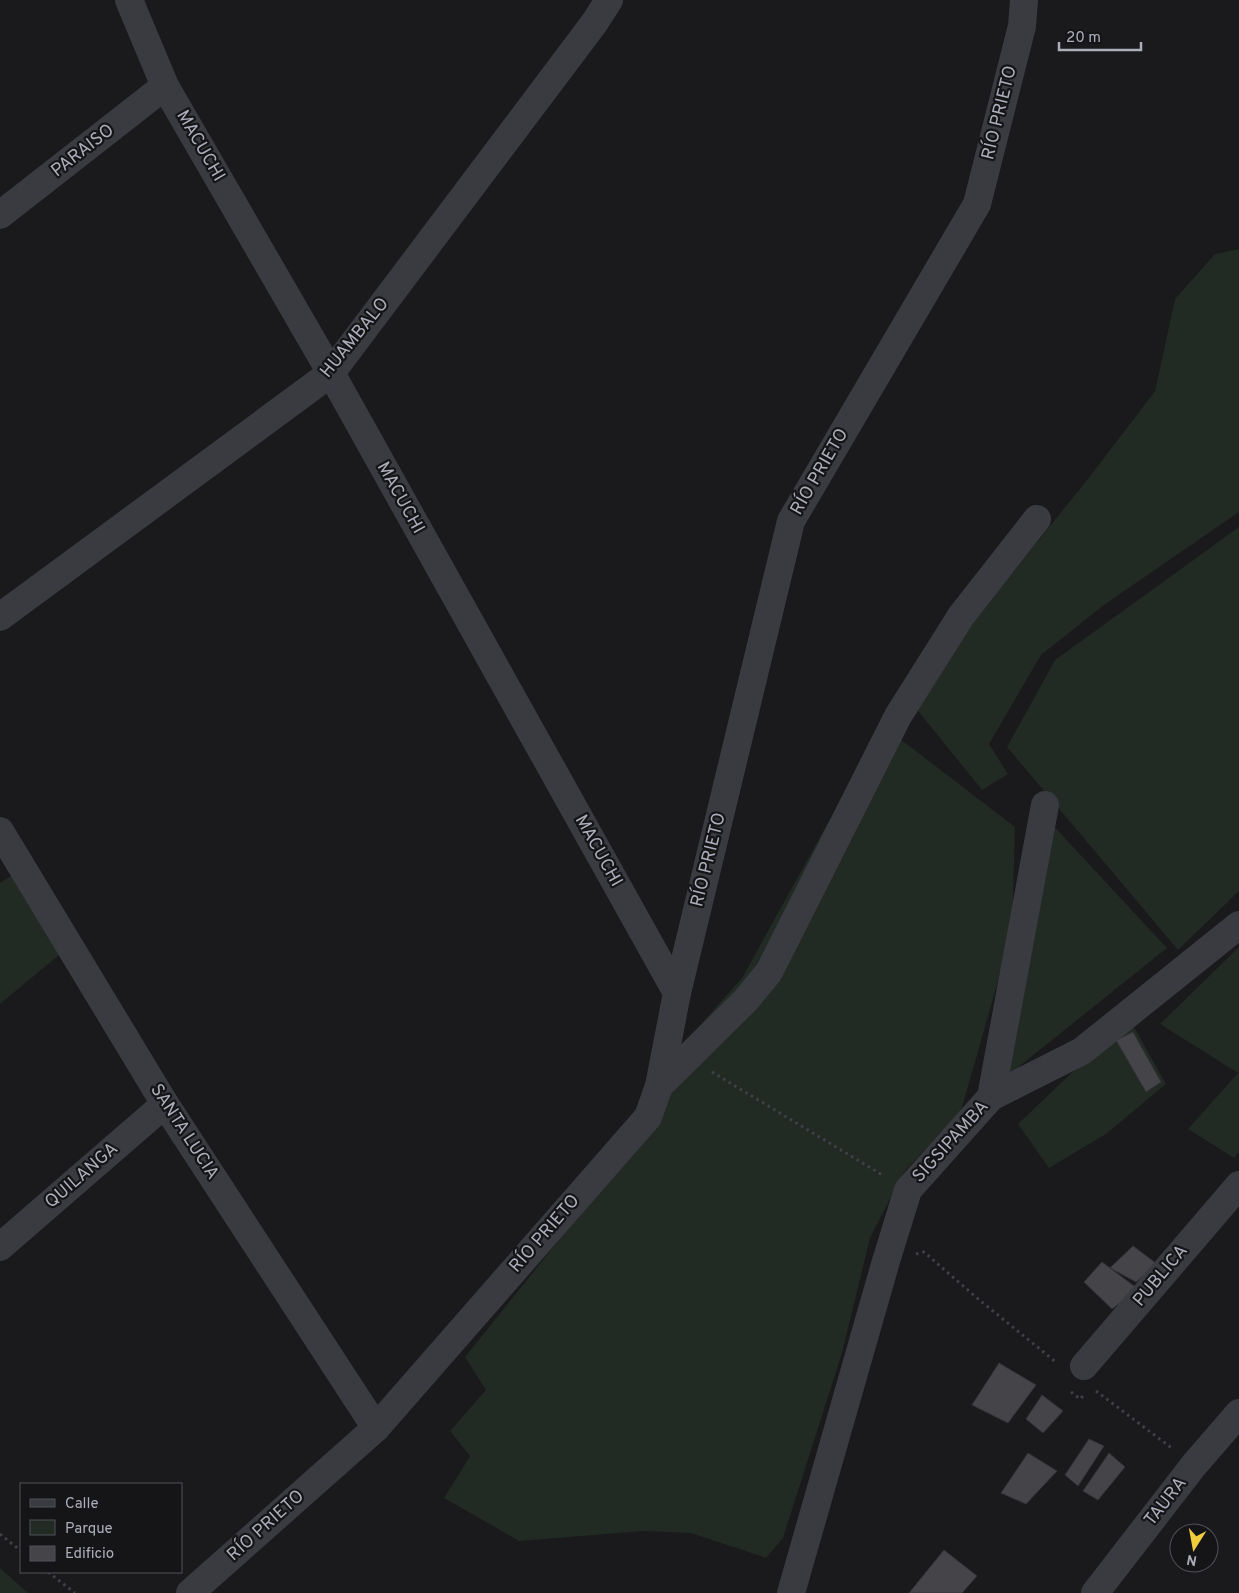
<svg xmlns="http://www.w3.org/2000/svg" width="1239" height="1593" viewBox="0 0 1239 1593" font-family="Overpass,sans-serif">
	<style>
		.green { fill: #212a23 }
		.building { fill: #444449; stroke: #343338 }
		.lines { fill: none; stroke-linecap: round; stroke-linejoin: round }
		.path { stroke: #404148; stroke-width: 3; stroke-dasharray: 2.5 4; stroke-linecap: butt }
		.minor { stroke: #3a3b41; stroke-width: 28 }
		.labels { text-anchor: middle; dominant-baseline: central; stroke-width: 4.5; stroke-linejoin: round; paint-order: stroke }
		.street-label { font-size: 18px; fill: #acafbb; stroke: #151417 }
	</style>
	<rect width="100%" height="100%" fill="#1a191c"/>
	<g class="green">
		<polygon points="1239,249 1239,512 1104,605 1041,655 989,744 1008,774 982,790 910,701 1091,475 1155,391 1175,299 1215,254"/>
		<polygon points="1239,527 1239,891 1178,950 1007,747 1055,660"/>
		<polygon points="882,725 1015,827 1012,932 961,1111 904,1172 870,1238 842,1353 783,1538 766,1558 691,1533 644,1531 519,1541 444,1498 470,1456 450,1431 486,1390 465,1357 655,1121 673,1057 701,1024 742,978"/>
		<polygon points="1050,822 1167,948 1006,1077"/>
		<polygon points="14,874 59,955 0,1004 0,883"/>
		<polygon points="1239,947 1239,1152 1234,1158 1188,1129 1238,1073 1160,1024"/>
		<polygon points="1129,1018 1166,1084 1106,1134 1049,1168 1018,1124"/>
		<polygon points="0,1568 28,1593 0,1593"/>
	</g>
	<g class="building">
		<polygon points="1133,1032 1161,1082 1146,1092 1116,1040"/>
		<polygon points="1133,1246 1157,1264 1136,1282 1110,1268"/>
		<polygon points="1102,1262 1138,1289 1112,1309 1084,1282"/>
		<polygon points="999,1363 1036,1385 1008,1423 972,1405"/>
		<polygon points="1042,1395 1063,1411 1043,1433 1026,1419"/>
		<polygon points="1089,1439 1104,1446 1078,1486 1065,1475"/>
		<polygon points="1028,1453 1057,1471 1026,1504 1001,1493"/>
		<polygon points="1109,1453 1125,1467 1098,1500 1083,1491"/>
		<polygon points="944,1550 977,1576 962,1593 909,1593"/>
	</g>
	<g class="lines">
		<g class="path">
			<polyline points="712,1072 884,1176"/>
			<polyline points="916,1254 924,1252 977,1298 1057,1363"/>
			<polyline points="1096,1391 1173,1449"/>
			<polyline points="1071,1392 1080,1399 1085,1394"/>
			<polyline points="0,1534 21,1551"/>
			<polyline points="48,1572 75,1593"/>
		</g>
		<g class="minor">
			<polyline points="129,0 165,86 331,373 677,993"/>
			<polyline points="0,215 165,86"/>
			<polyline points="0,617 331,373 595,22 609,0"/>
			<polyline points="0,831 165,1104 376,1428"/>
			<polyline points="659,1086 746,1000 769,972 898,716 961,616 1037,519"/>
			<polyline points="991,1097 1045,805"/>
			<polyline points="0,1247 165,1104"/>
			<polyline points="1084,1366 1239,1185"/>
			<polyline points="190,1593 376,1428 648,1117 659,1086 677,993 791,521 977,204 1022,26 1024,0"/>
			<polyline points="791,1593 886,1261 908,1190 991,1097 1082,1051 1239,925"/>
			<polyline points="1095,1593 1194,1465 1239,1413"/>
		</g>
	</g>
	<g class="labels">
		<g class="street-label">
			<text transform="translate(1000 113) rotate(-76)">RÍO PRIETO</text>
			<text transform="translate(200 146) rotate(60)">MACUCHI</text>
			<text transform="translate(83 151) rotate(-38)">PARAISO</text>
			<text transform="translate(355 338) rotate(-51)">HUAMBALO</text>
			<text transform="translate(820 472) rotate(-60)">RÍO PRIETO</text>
			<text transform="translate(400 498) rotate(61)">MACUCHI</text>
			<text transform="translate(598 851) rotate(61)">MACUCHI</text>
			<text transform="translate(709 860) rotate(-76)">RÍO PRIETO</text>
			<text transform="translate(184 1132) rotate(57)">SANTA LUCIA</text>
			<text transform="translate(951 1142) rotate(-48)">SIGSIPAMBA</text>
			<text transform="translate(82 1176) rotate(-41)">QUILANGA</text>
			<text transform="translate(545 1234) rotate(-49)">RÍO PRIETO</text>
			<text transform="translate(1161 1276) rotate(-50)">PUBLICA</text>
			<text transform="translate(1166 1502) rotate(-52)">TAURA</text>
			<text transform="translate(266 1526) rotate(-42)">RÍO PRIETO</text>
		</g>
	</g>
	<rect x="20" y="1483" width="162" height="90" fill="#151417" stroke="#515259"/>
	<rect x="30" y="1499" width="25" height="8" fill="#3a3b41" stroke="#515259"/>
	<text x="65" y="1508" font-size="15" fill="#acafbb">Calle</text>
	<rect x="30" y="1520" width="25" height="15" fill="#212a23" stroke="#515259"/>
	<text x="65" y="1533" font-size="15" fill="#acafbb">Parque</text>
	<rect x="30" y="1546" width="25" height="15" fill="#444449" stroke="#515259"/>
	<text x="65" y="1558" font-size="15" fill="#acafbb">Edificio</text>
	<g transform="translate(1194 1548) rotate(191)"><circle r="24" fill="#151417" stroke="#515259"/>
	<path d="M0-4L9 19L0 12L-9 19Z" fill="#f0cd3d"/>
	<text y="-8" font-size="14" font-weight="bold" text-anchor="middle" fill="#acafbb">N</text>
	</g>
	<path d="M1059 42v8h82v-8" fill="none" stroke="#acafbb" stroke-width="2.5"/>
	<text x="1066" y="42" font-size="15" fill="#acafbb" stroke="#151417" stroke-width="4" paint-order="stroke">20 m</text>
</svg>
